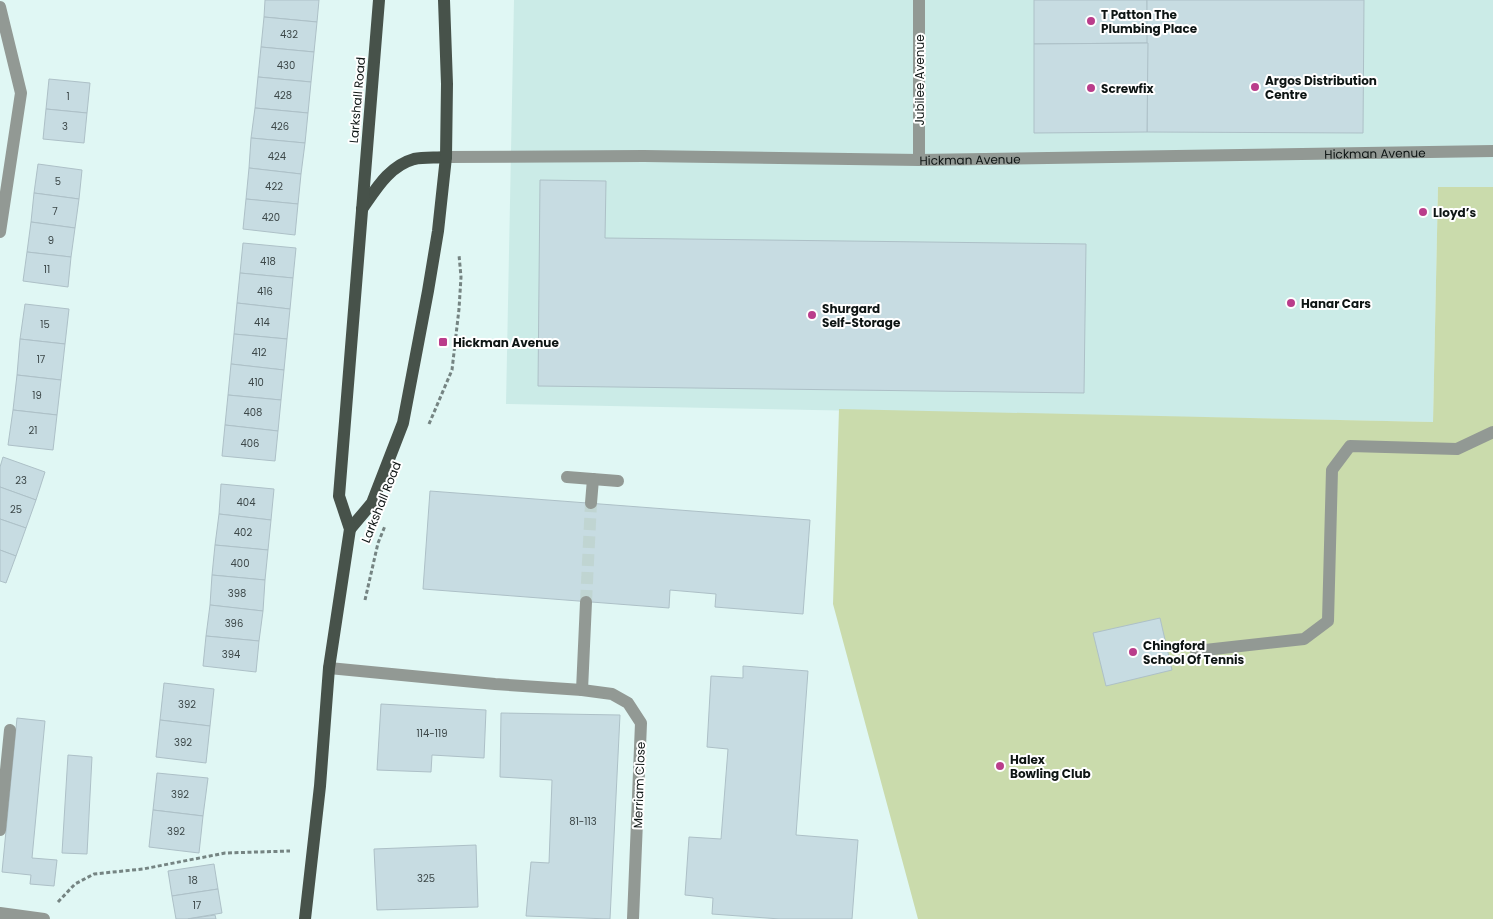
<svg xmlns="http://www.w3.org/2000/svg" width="1493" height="919" viewBox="0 0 1493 919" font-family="Poppins,sans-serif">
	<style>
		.built { fill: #cbebe7 }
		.green { fill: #cadbac }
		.building { fill: #c7dce2; stroke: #adc0c7 }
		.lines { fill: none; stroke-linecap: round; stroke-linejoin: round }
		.minor-tunnel { stroke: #c0d5d2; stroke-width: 12; stroke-dasharray: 12 6; stroke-linecap: butt }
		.path { stroke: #758482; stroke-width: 3; stroke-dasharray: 4 2.5; stroke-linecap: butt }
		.minor { stroke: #929994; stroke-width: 12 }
		.major { stroke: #47524a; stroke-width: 12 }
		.poi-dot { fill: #ba3d8b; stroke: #fff; stroke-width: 2 }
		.labels { text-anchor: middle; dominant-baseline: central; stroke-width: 4; stroke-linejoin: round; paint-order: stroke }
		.number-label { font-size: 10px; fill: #3c4748 }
		.poi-label { font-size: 12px; font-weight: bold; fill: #0e1514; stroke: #fff; text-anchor: start }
		.street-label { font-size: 12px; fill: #0e1514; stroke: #fff }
	</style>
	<rect width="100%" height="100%" fill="#e0f7f4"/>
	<polygon class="built" points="514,0 1493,0 1493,187 1438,187 1433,422 506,404"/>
	<polygon class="green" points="1438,187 1493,187 1493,919 918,919 833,604 839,409 1433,422"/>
	<g class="building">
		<polygon points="265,0 319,0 317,22 264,17"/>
		<polygon points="1034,0 1147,0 1148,43 1034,44"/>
		<polygon points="1147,0 1364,0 1363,133 1147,132"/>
		<polygon points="264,17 317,22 314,52 261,47"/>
		<polygon points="1148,43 1147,132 1034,133 1034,44"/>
		<polygon points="261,47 314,52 311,82 258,77"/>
		<polygon points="258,77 311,82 308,113 255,108"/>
		<polygon points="49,79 90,83 87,113 46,109"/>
		<polygon points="255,108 308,113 305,143 251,138"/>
		<polygon points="46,109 87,113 84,143 43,139"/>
		<polygon points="251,138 305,143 301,174 249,168"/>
		<polygon points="38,164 82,170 79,199 34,193"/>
		<polygon points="249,168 301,174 298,204 246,199"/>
		<polygon points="540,180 606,181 605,238 1086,244 1084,393 538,386"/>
		<polygon points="34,193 79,199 75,228 31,222"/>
		<polygon points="246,199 298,204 295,235 243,229"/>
		<polygon points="31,222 75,228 71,257 27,252"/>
		<polygon points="243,243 296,248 293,278 240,273"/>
		<polygon points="27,252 71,257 68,287 23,281"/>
		<polygon points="240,273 293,278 290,309 237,303"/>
		<polygon points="237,303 290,309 287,339 234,334"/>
		<polygon points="25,304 69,309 65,344 20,339"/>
		<polygon points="234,334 287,339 284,370 231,364"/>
		<polygon points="20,339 65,344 61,380 17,375"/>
		<polygon points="231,364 284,370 281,400 228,395"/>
		<polygon points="17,375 61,380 57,415 13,410"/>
		<polygon points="228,395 281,400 278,431 225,425"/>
		<polygon points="13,410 57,415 53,450 8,445"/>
		<polygon points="225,425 278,431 275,461 222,456"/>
		<polygon points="3,457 45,472 36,500 0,487 0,467"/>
		<polygon points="221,484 274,489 271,520 219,514"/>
		<polygon points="0,487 36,500 26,528 0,519"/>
		<polygon points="430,491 810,520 803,614 715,607 716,594 670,590 669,608 423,589"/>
		<polygon points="219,514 271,520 268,550 215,545"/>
		<polygon points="0,519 26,528 16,556 0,550"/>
		<polygon points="215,545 268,550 265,580 212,575"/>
		<polygon points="0,550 16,556 6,583 0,581"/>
		<polygon points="212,575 265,580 263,611 210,605"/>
		<polygon points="210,605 263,611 259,641 206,636"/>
		<polygon points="1160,618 1172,670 1106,686 1093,633"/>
		<polygon points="206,636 259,641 256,672 203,666"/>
		<polygon points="743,666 808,671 796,835 858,840 852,919 780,919 712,914 713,898 685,895 689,837 721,839 728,749 707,747 711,676 743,678"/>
		<polygon points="164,683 214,689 210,726 160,720"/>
		<polygon points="381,704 486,710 484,758 432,755 431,772 377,770"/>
		<polygon points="501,713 620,715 610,919 526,916 531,862 549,863 552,780 500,777"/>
		<polygon points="17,718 45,721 32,858 57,860 54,886 30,884 31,875 2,872"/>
		<polygon points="160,720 210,726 206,763 156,757"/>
		<polygon points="68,755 92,757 87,854 62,853"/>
		<polygon points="157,773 208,778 203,816 153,810"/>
		<polygon points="153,810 203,816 199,853 149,847"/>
		<polygon points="476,845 478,907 377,910 374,849"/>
		<polygon points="214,864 218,889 172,896 168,871"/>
		<polygon points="218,889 222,913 187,919 176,919 172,896"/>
		<polygon points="215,915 216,919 188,919"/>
	</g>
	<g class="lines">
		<polyline class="minor-tunnel" points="586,602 591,503"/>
		<g class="path">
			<polyline points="429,424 452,370 459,309 461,277 459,255"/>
			<polyline points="365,600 378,543 385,526"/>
			<polyline points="58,902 75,884 94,874 143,869 225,853 290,851"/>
		</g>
		<g class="minor">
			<polyline points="919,0 919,160"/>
			<polyline points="0,7 21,93 0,232"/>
			<path id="s1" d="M446,157L644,156L919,160L1493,151"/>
			<polyline points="567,477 618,481"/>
			<polyline points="591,503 593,479"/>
			<polyline points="1196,651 1304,639 1328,621 1332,470 1350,446 1457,449 1493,432"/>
			<polyline points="329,668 495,684 582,690 612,694 628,703 641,723 633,919"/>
			<polyline points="582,690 586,602"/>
			<polyline points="0,830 10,730"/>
			<polyline points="0,913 44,919"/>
		</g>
		<g class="major">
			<path d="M362,209C376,189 389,166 414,159C424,157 436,158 446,157"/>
			<polyline points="350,529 372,503 403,423 428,291 438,231 446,157 447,84 444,0"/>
			<polyline points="305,919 320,786 329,668 350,529 339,496 379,0"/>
		</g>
	</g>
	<g class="poi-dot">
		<circle cx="1091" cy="21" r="5"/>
		<circle cx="1255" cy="87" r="5"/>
		<circle cx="1091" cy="88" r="5"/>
		<circle cx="1423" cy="212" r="5"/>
		<circle cx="1291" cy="303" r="5"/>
		<circle cx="812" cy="315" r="5"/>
		<rect x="438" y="337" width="10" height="10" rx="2.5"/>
		<circle cx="1133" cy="652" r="5"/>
		<circle cx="1000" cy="766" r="5"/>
	</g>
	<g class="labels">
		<g class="number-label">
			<text x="289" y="34">432</text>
			<text x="286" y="65">430</text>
			<text x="283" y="95">428</text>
			<text x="68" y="96">1</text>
			<text x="65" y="126">3</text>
			<text x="280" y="126">426</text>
			<text x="277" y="156">424</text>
			<text x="58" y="181">5</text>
			<text x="274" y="186">422</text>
			<text x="55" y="211">7</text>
			<text x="271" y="217">420</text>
			<text x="51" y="240">9</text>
			<text x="268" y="261">418</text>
			<text x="47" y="269">11</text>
			<text x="265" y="291">416</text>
			<text x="262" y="322">414</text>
			<text x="45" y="324">15</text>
			<text x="259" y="352">412</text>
			<text x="41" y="359">17</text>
			<text x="256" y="382">410</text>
			<text x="37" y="395">19</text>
			<text x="253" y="412">408</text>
			<text x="33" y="430">21</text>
			<text x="250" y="443">406</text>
			<text x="21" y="480">23</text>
			<text x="246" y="502">404</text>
			<text x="16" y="509">25</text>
			<text x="243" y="532">402</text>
			<text x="240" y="563">400</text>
			<text x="237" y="593">398</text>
			<text x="234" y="623">396</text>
			<text x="231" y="654">394</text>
			<text x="187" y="704">392</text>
			<text x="432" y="733">114-119</text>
			<text x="183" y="742">392</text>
			<text x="180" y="794">392</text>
			<text x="583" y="821">81-113</text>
			<text x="176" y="831">392</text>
			<text x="426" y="878">325</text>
			<text x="193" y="880">18</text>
			<text x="197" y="905">17</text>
		</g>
		<g class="poi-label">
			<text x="1101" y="14">T Patton The<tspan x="1101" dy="14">Plumbing Place</tspan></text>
			<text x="1265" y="80">Argos Distribution<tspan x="1265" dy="14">Centre</tspan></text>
			<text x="1101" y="88">Screwfix</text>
			<text x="1433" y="212">Lloyd’s</text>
			<text x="1301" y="303">Hanar Cars</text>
			<text x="822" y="308">Shurgard<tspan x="822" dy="14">Self-Storage</tspan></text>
			<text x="453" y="342">Hickman Avenue</text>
			<text x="1143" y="645">Chingford<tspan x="1143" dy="14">School Of Tennis</tspan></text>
			<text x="1010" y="759">Halex<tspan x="1010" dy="14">Bowling Club</tspan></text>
		</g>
		<g class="street-label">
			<text transform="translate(919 80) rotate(-90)">Jubilee Avenue</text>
			<text transform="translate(357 100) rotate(-85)">Larkshall Road</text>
			<text stroke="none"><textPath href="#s1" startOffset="929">Hickman Avenue</textPath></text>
			<text stroke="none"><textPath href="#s1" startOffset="524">Hickman Avenue</textPath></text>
			<text transform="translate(381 502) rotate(-68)">Larkshall Road</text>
			<text transform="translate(639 785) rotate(-88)">Merriam Close</text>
		</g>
	</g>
</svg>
